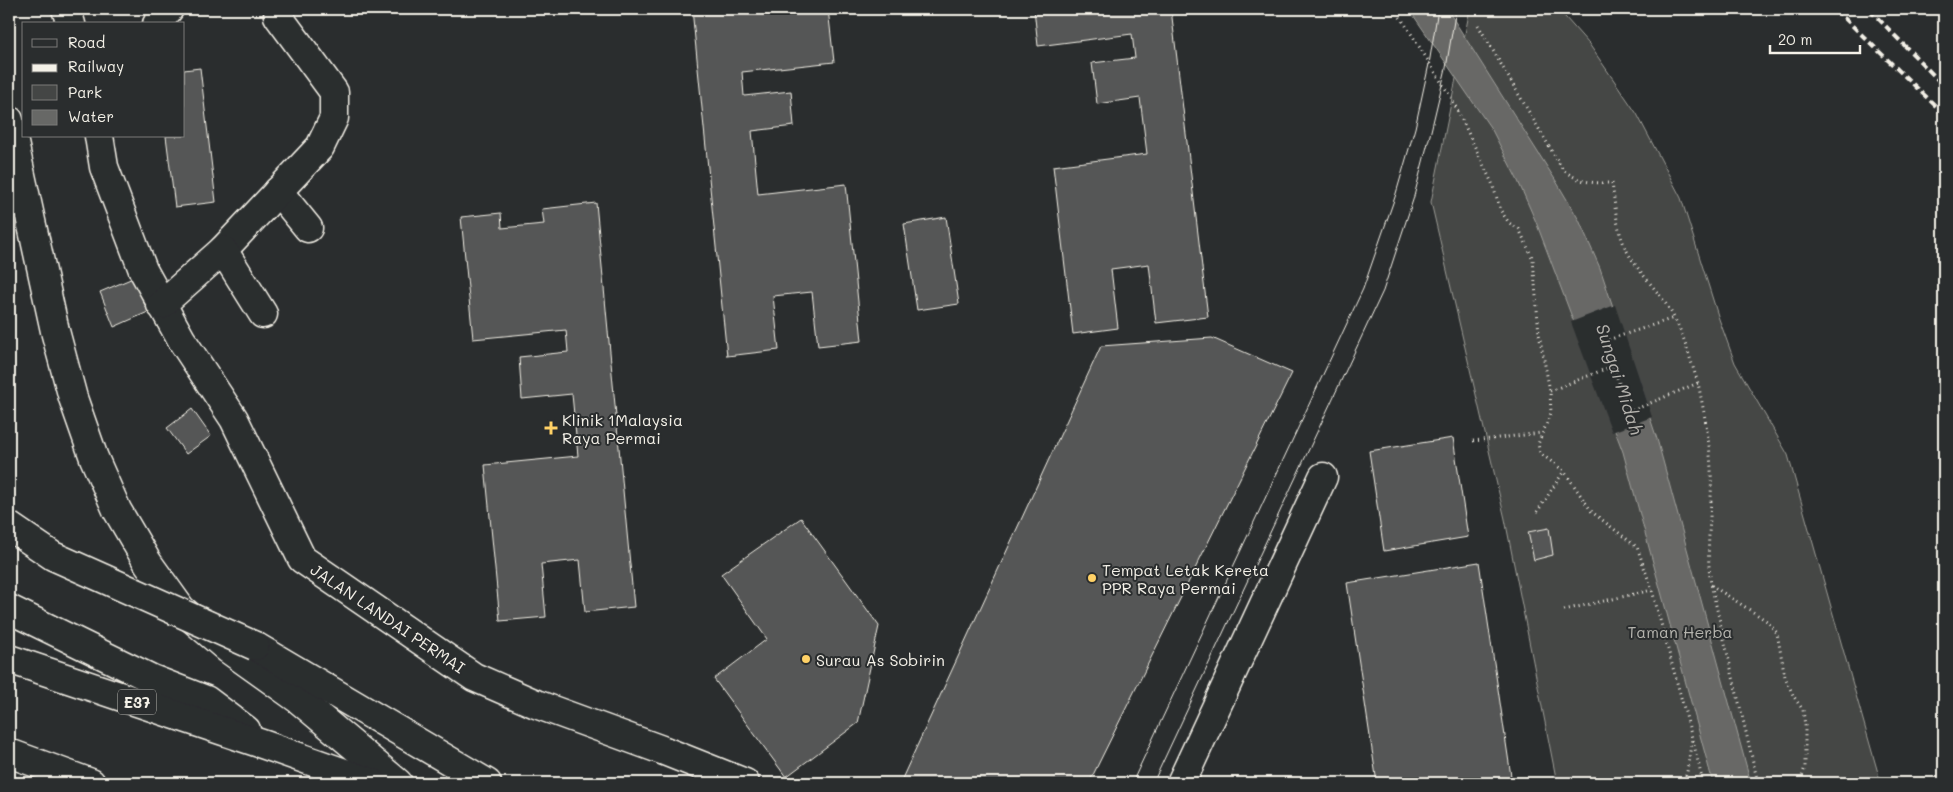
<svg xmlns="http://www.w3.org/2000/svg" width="1953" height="792" viewBox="0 0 1953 792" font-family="Mali,sans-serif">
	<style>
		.green { fill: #444645; stroke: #9c9c96 }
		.water { fill: #676866; stroke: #9f9f9a }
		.pier { fill: #2a2d2e }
		.building { fill: #555756; stroke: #f4f1e8 }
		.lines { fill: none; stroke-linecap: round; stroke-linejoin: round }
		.minor-casing { stroke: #f4f1e8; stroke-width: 31 }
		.highway-casing { stroke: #f4f1e8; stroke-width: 31 }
		.path { stroke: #f4f1e8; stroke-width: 3; stroke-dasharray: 1 4; stroke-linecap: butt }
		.minor { stroke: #2a2d2e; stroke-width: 28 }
		.highway { stroke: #2a2d2e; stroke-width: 28 }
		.tram { stroke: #f4f1e8; stroke-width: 1 }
		.rail { stroke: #f4f1e8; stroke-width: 4; stroke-dasharray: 8 4; stroke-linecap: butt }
		.highway-bridge-casing { stroke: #f4f1e8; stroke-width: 31; stroke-linecap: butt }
		.highway-bridge { stroke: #2a2d2e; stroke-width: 28 }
		.poi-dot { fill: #ffd166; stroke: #2a2d2e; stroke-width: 2 }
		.labels { text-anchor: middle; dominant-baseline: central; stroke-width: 4; stroke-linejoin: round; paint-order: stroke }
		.shield { fill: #2a2d2e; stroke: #b7b6b0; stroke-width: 1 }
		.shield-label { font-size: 15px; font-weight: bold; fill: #f4f1e8 }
		.poi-label { font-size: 16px; fill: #f4f1e8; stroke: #2a2d2e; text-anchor: start }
		.street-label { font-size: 16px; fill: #f4f1e8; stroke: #2a2d2e }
		.park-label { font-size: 16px; fill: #b6b5af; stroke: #2a2d2e }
		.water-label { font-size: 18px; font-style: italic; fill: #b5b3ae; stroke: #2a2d2e }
	</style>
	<rect width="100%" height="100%" fill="#2a2d2e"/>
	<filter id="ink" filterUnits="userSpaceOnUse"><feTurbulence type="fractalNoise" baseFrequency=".02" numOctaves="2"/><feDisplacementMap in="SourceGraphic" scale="10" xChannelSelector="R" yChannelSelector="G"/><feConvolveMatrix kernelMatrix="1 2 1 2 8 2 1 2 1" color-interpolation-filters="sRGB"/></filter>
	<g filter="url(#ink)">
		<polygon class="green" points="1470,9 1558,9 1589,44 1637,114 1681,198 1719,319 1735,363 1788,455 1880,780 1878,783 1557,783 1505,519 1431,202"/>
		<polygon class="water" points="1409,9 1447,9 1556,181 1579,220 1600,268 1657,439 1751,783 1713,783 1623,452 1536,222 1518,181 1492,130"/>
		<polygon class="pier" points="1615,305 1652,417 1612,432 1571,322"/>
		<g class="building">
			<polygon points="692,9 828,9 834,62 742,72 744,96 791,91 794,126 752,131 758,194 846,184 862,341 818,346 812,292 773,296 779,350 727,356"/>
			<polygon points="1034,9 1171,9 1208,317 1156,323 1149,264 1111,269 1118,328 1073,334 1053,166 1147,154 1140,98 1097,104 1092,63 1135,58 1132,34 1038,46"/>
			<polygon points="200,68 216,202 175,207 166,136 184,136 184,70"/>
			<polygon points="596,203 634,607 585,612 580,560 541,564 546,617 500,621 485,465 578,456 572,394 522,399 519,357 568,352 566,330 473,339 461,217 501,213 502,228 544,224 542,209"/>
			<polygon points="946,217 959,304 917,310 904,224"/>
			<polygon points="133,278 148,312 114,327 100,292"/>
			<polygon points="1212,338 1292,373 1089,783 900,783 1101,346"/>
			<polygon points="192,409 211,436 186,454 167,428"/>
			<polygon points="1453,438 1468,537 1384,551 1369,451"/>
			<polygon points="801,518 879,626 858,723 786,777 714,679 767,639 721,574"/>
			<polygon points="1549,528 1553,555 1534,560 1528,532"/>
			<polygon points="1479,562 1512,783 1377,783 1347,583"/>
		</g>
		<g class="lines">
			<defs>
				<g id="minor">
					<polyline points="66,9 71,24"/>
					<polyline points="157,24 169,9"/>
					<polyline points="99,136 104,167 143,270 181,339 234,419 302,559 474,677 536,704 662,750 745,783"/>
					<polyline points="278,191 308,228"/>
					<polyline points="223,250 320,147 334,118 334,92 278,16"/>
					<polyline points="161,305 223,250 263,314"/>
					<polyline points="1181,783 1323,477"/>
				</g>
				<g id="highway">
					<polyline points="9,120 55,331 73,398 94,458 117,510 148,563 181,609 228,649 298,699 398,783"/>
					<polyline points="9,609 152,679 206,700 246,730"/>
					<polyline points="255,646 487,783"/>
					<polyline points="9,659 265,745 373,783"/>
					<polyline points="9,753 91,783"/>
				</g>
			</defs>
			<use href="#minor" class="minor-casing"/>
			<use href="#highway" class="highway-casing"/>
			<g class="path">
				<polyline points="1394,9 1405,24 1452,99 1492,183 1501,211 1509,223 1519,229 1533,259 1539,334 1550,391 1551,413 1538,444 1540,453 1564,471 1592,512 1637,547 1652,590 1692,738 1687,772 1683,783"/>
				<path d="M1478,25L1563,170C1581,183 1591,183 1612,183C1615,204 1616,227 1625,247C1636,271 1658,289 1671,312C1684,334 1690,359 1698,383"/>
				<polyline points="1613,366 1605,341 1674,318"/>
				<path d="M1550,391L1613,366L1629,412L1698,383C1706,421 1713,458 1711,497C1710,529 1706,552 1711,584L1758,783"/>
				<polyline points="1473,441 1541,433"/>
				<polyline points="1537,512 1564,471"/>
				<polyline points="1711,585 1767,621 1777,633 1785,677 1794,697 1803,710 1805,726 1805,767 1800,783"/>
				<polyline points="1564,610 1652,590"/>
				<polyline points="1693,740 1703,783"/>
			</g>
			<use href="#minor" class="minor"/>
			<use href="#highway" class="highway"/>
			<g class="tram">
				<polyline points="1132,783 1363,289 1395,197 1415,128 1429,64 1438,9"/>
				<polyline points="1153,783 1383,291 1413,200 1431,131 1446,68 1456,9"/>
			</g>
			<g class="rail">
				<polyline points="1835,9 1944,114"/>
				<polyline points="1869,9 1944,86"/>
			</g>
			<defs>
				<polyline id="highway-bridge" points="9,526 53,556 255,646"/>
			</defs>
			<use href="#highway-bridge" class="highway-bridge-casing"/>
			<use href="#highway-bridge" class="highway-bridge"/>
		</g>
	</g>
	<g class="poi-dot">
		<path d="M548.5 420.5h5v5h5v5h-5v5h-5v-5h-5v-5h5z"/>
		<circle cx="1092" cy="578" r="5"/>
		<circle cx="806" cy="659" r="5"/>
	</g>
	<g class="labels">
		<rect class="shield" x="118" y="689.5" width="38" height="25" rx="4"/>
		<g class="shield-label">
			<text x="137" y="702">E37</text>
		</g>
		<g class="poi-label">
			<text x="562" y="419">Klinik 1Malaysia<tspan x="562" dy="18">Raya Permai</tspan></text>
			<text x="1102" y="569">Tempat Letak Kereta<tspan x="1102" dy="18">PPR Raya Permai</tspan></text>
			<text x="816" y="659">Surau As Sobirin</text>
		</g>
		<g class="street-label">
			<text transform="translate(388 618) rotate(34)">JALAN LANDAI PERMAI</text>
		</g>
		<g class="park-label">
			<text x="1680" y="631">Taman Herba</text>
		</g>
		<g class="water-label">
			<text transform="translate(1620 379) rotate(72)">Sungai Midah</text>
		</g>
	</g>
	<rect width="1953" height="792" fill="none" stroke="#2a2d2e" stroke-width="30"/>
	<rect x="15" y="15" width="1923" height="762" fill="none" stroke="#f4f1e8" stroke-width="2" filter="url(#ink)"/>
	<rect x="22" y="22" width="162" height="115" fill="#2a2d2e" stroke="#7b7b78"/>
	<rect x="32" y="39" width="25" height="8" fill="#2a2d2e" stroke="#7b7b78"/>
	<text x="68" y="48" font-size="15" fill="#f4f1e8">Road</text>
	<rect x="32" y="64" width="25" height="8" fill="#f4f1e8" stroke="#7b7b78"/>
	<text x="68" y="72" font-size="15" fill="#f4f1e8">Railway</text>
	<rect x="32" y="85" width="25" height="15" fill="#444645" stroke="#7b7b78"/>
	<text x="68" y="98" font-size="15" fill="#f4f1e8">Park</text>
	<rect x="32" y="110" width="25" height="15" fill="#676866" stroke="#7b7b78"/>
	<text x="68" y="122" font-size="15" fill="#f4f1e8">Water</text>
	<path d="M1770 45v8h90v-8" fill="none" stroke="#f4f1e8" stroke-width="2.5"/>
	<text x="1778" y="45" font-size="15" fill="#f4f1e8" stroke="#2a2d2e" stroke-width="4" paint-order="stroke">20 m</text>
</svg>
